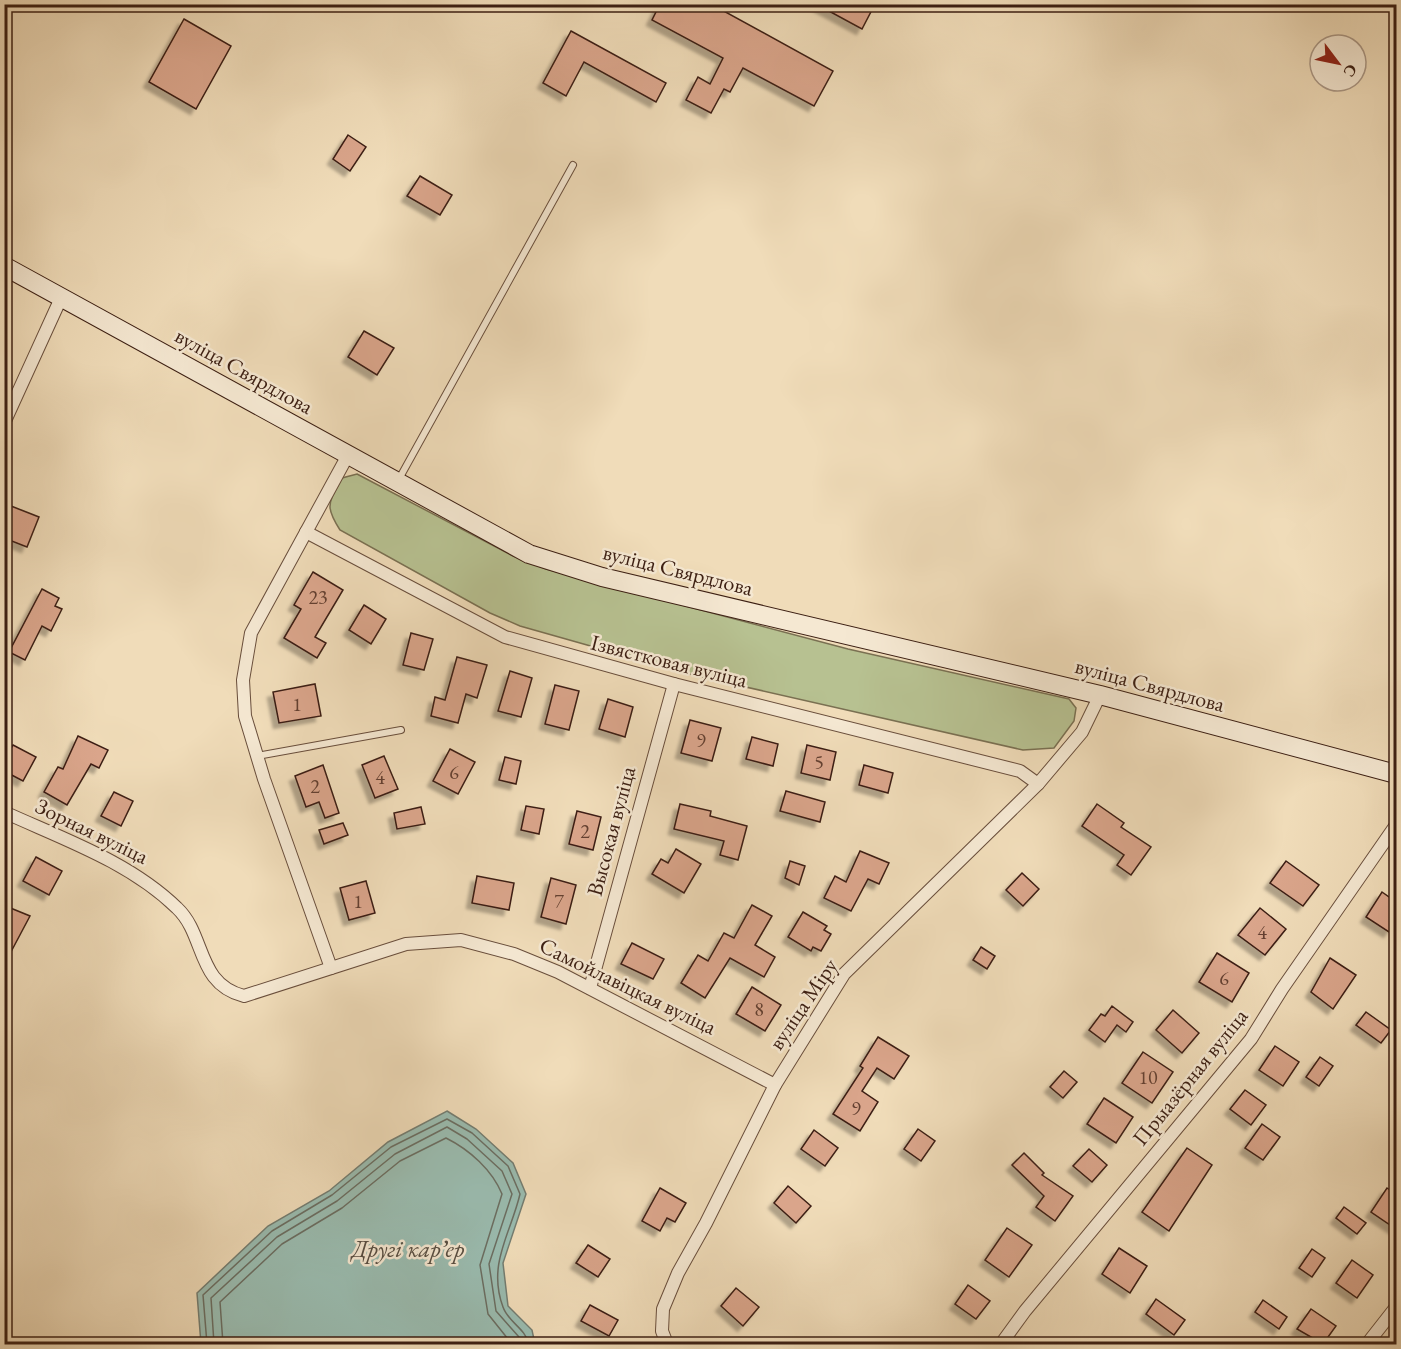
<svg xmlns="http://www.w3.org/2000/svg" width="1401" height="1349" viewBox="0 0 1401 1349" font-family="'EB Garamond',serif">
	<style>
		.green { fill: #b7c191; stroke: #7a7052; stroke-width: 1.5 }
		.water { fill: #9abcb0; stroke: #747d71; stroke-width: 1.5 }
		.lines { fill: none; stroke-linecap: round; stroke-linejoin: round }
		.shore { stroke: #6b6e62; stroke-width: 1.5 }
		.building { fill: #daa58b; stroke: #3c1f13; stroke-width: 1.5; filter: url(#shadow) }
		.lane-casing { stroke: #694e3c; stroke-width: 8 }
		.street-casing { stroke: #694e3c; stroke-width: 14 }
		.secondary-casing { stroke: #3c1f13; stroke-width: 20 }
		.lane { stroke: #f5e8d2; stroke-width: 6 }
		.street { stroke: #f5e8d2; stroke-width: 12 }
		.secondary { stroke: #f5e8d2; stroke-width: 18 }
		.labels { text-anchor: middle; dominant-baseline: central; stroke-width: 5; stroke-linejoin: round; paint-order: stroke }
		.number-label { font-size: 20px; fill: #644031 }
		.street-label { font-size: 22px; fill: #3c1f13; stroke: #f5e8d2 }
		.water-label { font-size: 24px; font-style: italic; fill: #584e42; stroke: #f5e8d2 }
	</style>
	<defs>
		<filter id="shadow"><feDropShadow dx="-5.5" dy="5.5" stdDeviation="1.5" flood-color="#0004"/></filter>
	</defs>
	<rect width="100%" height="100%" fill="#f0dcb9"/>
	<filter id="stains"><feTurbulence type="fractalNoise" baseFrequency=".00333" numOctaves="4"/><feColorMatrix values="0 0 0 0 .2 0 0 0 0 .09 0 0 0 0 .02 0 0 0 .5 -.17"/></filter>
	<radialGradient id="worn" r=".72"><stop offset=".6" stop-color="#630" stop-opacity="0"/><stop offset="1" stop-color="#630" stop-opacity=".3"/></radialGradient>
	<path class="green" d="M357,474L513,556L546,569L848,649L1069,699L1076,708L1074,721L1054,748L1023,750L693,675L520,626L490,613L340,530C324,505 329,503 342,478Z"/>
	<polygon class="water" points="447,1111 476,1129 513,1163 526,1194 503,1263 508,1306 532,1330 535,1344 201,1344 197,1293 268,1226 329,1191 388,1142"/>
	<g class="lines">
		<g class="shore">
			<path d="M207,1344L203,1295L272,1231L332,1195L391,1147L447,1119L472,1133L508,1166L520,1194C511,1233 487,1264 503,1307C508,1322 525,1328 529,1344"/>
			<polyline points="214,1344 211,1298 277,1237 337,1201 395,1154 447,1127 467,1139 502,1171 512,1194 489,1264 496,1311 519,1337 521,1344"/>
			<path d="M223,1344L220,1302L282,1244L342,1208L400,1161L446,1138C470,1150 492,1170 502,1194L480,1265L488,1314L512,1344"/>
		</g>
	</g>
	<g class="building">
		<polygon points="660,4 711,4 833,71 814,106 743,68 730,92 724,89 711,113 686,100 698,77 710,84 723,58 652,20"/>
		<polygon points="816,4 875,4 862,29"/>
		<polygon points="184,19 231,46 196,109 149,82"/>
		<polygon points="571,31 666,83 656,102 584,62 566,96 543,83"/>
		<polygon points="348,135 366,147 350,171 333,159"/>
		<polygon points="420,176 452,195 440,215 407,196"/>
		<polygon points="364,331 394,348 377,375 348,357"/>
		<polygon points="11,506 39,517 27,547 4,538 4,521"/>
		<polygon points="313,572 343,590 315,637 326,643 317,658 284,638 301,609 294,605"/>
		<polygon points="42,589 59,598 55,606 62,609 51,631 42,626 25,660 9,652"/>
		<polygon points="364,605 386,619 371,644 349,630"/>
		<polygon points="411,633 433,639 424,670 403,665"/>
		<polygon points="457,657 487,665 477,698 466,694 458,723 431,716 435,697 445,700"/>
		<polygon points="510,671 532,678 521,717 498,711"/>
		<polygon points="315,684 321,716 279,723 273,692"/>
		<polygon points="555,685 579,691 569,730 545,724"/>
		<polygon points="608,699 633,707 625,737 599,729"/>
		<polygon points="690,720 721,728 712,761 681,753"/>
		<polygon points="78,736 108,750 99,768 91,764 67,805 44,792 58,767 63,769"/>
		<polygon points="752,737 778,744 773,766 746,759"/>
		<polygon points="13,745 36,757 23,781 4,771 4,761"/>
		<polygon points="807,745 836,752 830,780 801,773"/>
		<polygon points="450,749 475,762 458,794 433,781"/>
		<polygon points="384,756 398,789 375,798 362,765"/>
		<polygon points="505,757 521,761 516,784 499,780"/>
		<polygon points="323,765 339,813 325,818 319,802 306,807 295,776"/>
		<polygon points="864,765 893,773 888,793 859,785"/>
		<polygon points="786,791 825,802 820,822 780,811"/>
		<polygon points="114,792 133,801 121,826 101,816"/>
		<polygon points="680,804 711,811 710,816 747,826 738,860 720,855 724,841 674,829"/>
		<polygon points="1097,804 1124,823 1121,827 1151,847 1131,875 1117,865 1124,855 1082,826"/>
		<polygon points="526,806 544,809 539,834 521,830"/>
		<polygon points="421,807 425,824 397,829 394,813"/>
		<polygon points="577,811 601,817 593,850 569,844"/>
		<polygon points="343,823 348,835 324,844 319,830"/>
		<polygon points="676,849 701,864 684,893 652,874 661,859 668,863"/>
		<polygon points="860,851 889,863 879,884 868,879 851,911 824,898 835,876 846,882"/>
		<polygon points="36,857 62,871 49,895 23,881"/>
		<polygon points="790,861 805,866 799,885 785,878"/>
		<polygon points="1286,861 1319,885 1303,906 1270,883"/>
		<polygon points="1022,873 1039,889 1023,906 1006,890"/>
		<polygon points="477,876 514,883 509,910 472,903"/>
		<polygon points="551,878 576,885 566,924 541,917"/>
		<polygon points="366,881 375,913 349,920 340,888"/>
		<polygon points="1382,892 1396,902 1396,922 1389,932 1366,917"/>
		<polygon points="752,905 772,916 755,945 775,957 764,977 730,958 705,998 681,983 698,955 708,961 724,933 734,938"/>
		<polygon points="8,907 30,916 4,965 4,915"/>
		<polygon points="1260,908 1286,929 1265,955 1238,935"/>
		<polygon points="803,912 827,926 824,930 831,934 821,951 813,947 811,951 788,937"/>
		<polygon points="632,943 664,959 653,979 621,964"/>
		<polygon points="981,947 995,956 987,969 973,960"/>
		<polygon points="1217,953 1249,973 1232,1002 1199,982"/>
		<polygon points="1330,958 1356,975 1333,1009 1311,992"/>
		<polygon points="752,987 781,1005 765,1031 736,1014"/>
		<polygon points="1112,1006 1133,1022 1126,1032 1117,1025 1105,1042 1089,1030 1101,1014 1105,1016"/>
		<polygon points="1173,1010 1199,1033 1182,1053 1156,1030"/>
		<polygon points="1366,1012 1391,1030 1381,1043 1356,1025"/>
		<polygon points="878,1037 909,1056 894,1079 877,1068 862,1091 878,1102 860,1131 833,1114 863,1068 860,1066"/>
		<polygon points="1275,1046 1299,1062 1283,1086 1259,1070"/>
		<polygon points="1143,1052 1173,1072 1152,1103 1122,1083"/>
		<polygon points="1320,1057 1333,1066 1319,1086 1306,1077"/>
		<polygon points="1064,1071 1077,1082 1063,1098 1050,1087"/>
		<polygon points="1245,1090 1266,1105 1251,1125 1230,1109"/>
		<polygon points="1104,1098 1133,1117 1116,1143 1087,1124"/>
		<polygon points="1262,1124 1280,1137 1263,1160 1245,1148"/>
		<polygon points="918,1129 935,1141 921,1161 904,1149"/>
		<polygon points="814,1130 838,1148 825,1166 801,1149"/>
		<polygon points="1187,1148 1212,1165 1169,1231 1142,1212"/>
		<polygon points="1089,1149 1107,1165 1092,1182 1073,1166"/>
		<polygon points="1024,1153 1044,1173 1042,1175 1073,1196 1055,1221 1036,1207 1044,1196 1012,1165"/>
		<polygon points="788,1186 811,1206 796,1223 774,1203"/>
		<polygon points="660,1188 686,1203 675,1222 667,1218 660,1231 642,1221"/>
		<polygon points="1387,1188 1396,1194 1396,1229 1371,1212"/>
		<polygon points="1344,1207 1366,1223 1357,1234 1336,1218"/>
		<polygon points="1007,1228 1032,1245 1009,1277 985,1260"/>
		<polygon points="588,1245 610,1259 598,1277 576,1263"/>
		<polygon points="1119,1248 1147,1266 1130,1293 1102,1274"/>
		<polygon points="1312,1249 1325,1258 1312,1277 1299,1268"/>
		<polygon points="1352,1260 1373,1275 1357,1298 1336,1283"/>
		<polygon points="968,1285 990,1301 976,1319 955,1304"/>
		<polygon points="736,1288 759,1307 743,1326 721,1306"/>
		<polygon points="1156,1299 1185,1320 1174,1335 1146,1314"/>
		<polygon points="1263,1300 1287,1317 1279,1329 1255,1312"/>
		<polygon points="590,1305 618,1320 609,1336 581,1321"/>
		<polygon points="1311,1309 1336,1326 1323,1344 1297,1329"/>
	</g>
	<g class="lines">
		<defs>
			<g id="lane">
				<polyline points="399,479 573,165"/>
				<polyline points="257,756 401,730"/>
			</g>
			<g id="street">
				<polyline points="4,423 61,298"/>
				<polyline points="306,532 505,637 674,684 1020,771 1038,784"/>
				<path d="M4,812C63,839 130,862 177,908C206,935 196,984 244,996L406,944L461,940L514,954L558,972L775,1085"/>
				<polyline points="331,968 264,779 245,716 243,680 251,633 348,455"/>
				<polyline points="590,988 674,684"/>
				<polyline points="667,1344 662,1331 663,1309 678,1273 706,1223 775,1085 844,974 1038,784 1082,732 1100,695"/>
				<polyline points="1001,1344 1025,1311 1251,1039 1282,989 1396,825"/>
				<polyline points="1367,1344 1396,1307"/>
			</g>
			<polyline id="secondary" points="4,266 529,554 602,577 1100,695 1396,774"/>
		</defs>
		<use href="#lane" class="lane-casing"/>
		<use href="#street" class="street-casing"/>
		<use href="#secondary" class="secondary-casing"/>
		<use href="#lane" class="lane"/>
		<use href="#street" class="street"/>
		<use href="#secondary" class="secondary"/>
	</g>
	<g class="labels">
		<g class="number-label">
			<text x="318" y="597">23</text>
			<text x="297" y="704">1</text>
			<text x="701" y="740">9</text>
			<text x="819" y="762">5</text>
			<text x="454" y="772">6</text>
			<text x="380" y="777">4</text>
			<text x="315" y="786">2</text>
			<text x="585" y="831">2</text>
			<text x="358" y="901">1</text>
			<text x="559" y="901">7</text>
			<text x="1262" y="932">4</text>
			<text x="1224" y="978">6</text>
			<text x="759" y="1009">8</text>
			<text x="1148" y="1077">10</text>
			<text x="856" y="1108">9</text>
		</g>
		<g class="street-label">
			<text transform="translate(244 371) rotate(29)">вуліца Свярдлова</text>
			<text transform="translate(678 570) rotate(14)">вуліца Свярдлова</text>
			<text transform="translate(669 661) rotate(14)">Ізвястковая вуліца</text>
			<text transform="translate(1150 685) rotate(15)">вуліца Свярдлова</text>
			<text transform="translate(92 831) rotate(26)">Зорная вуліца</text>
			<text transform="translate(611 831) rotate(-75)">Высокая вуліца</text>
			<text transform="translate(628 986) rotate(26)">Самойлавіцкая вуліца</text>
			<text transform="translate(803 1004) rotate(-56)">вуліца Міру</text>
			<text transform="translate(1190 1077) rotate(-51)">Прыазёрная вуліца</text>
		</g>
		<g class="water-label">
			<text x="408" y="1248">Другі карʼер</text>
		</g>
	</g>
	<rect width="1401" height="1349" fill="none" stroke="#f0dcb9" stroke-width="24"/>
	<rect x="6" y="6" width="1389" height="1337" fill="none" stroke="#3c1f13" stroke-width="3"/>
	<rect x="12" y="12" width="1377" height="1325" fill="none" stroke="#3c1f13" stroke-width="1.5"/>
	<g transform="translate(1338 63) rotate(122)"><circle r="28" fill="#f5e8d2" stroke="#ab9886" stroke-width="1.5"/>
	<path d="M0-4.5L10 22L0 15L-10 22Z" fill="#8f2418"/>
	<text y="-9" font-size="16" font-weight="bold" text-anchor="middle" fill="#3c1f13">С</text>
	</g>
	<rect width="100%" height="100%" filter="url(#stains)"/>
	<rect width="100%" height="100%" fill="url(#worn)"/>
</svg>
